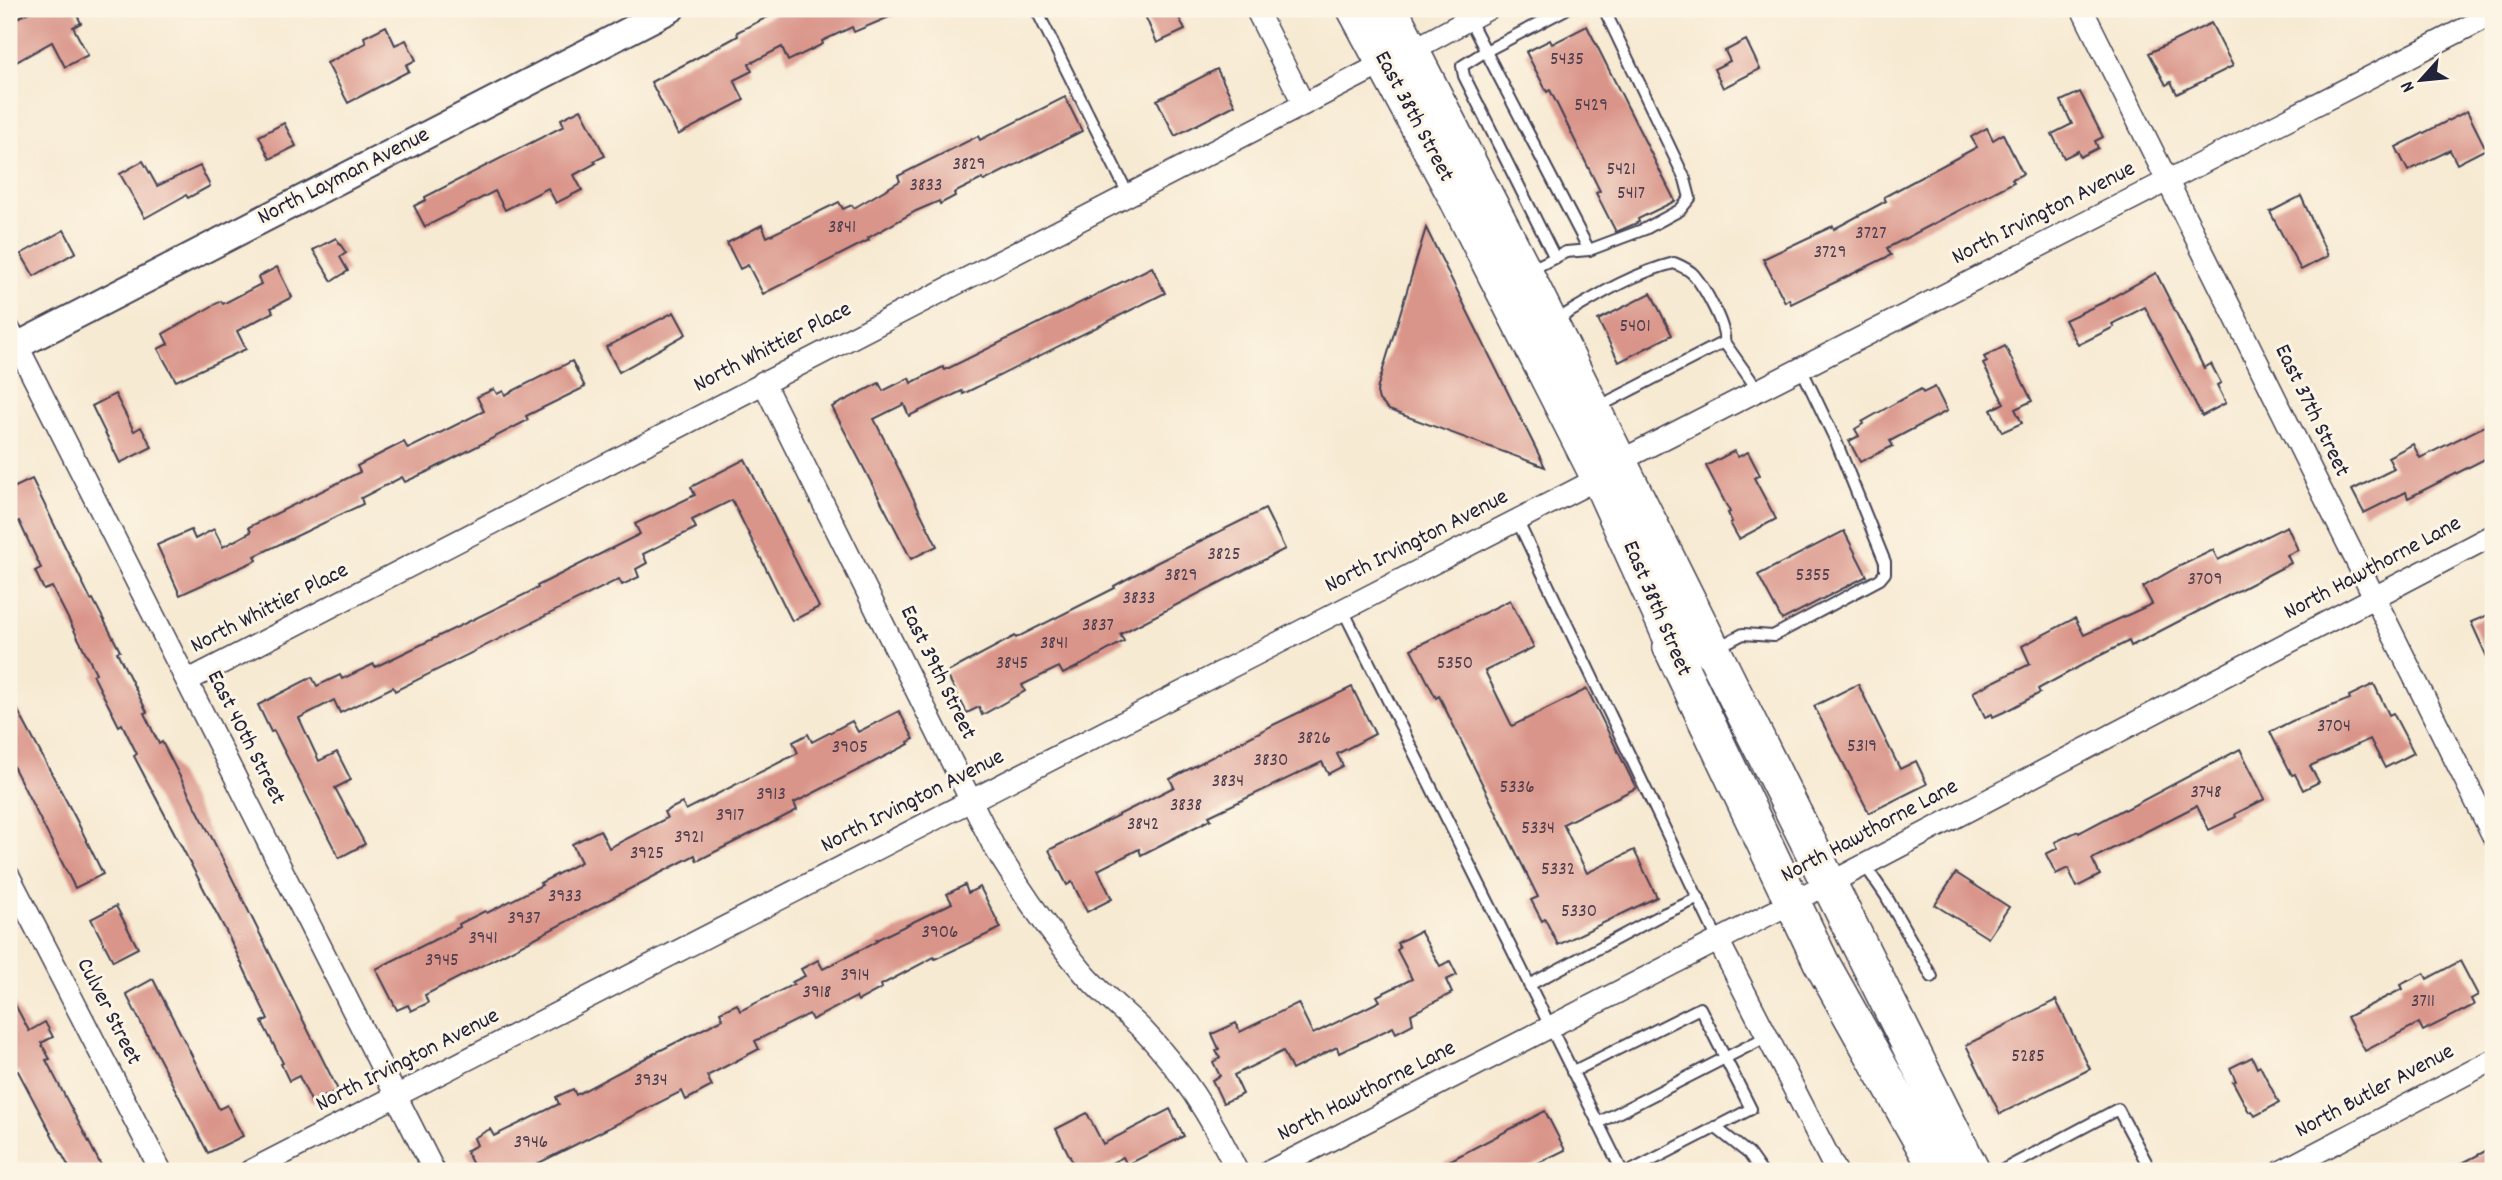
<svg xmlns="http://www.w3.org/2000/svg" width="2502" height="1180" viewBox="0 0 2502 1180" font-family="Dekko,sans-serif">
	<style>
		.building { fill: #da958a }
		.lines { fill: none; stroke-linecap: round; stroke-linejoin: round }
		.service-casing { stroke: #424052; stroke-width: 14 }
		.minor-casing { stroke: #424052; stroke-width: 24 }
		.tertiary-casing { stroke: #424052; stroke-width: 30 }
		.primary-casing { stroke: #424052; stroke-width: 38 }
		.service { stroke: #fff; stroke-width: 10 }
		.minor { stroke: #fff; stroke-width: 21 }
		.tertiary { stroke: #fff; stroke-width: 26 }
		.primary { stroke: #fff; stroke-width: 35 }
		.labels { text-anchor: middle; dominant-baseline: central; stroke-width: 6; stroke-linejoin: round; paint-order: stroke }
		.number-label { font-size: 19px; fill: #503f4f }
		.street-label { font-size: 23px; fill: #22223b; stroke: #fcf5e5 }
	</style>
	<rect width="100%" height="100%" fill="#fcf5e5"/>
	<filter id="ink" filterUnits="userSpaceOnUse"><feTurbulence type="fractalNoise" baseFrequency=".0143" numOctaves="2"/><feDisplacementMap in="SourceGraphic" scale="14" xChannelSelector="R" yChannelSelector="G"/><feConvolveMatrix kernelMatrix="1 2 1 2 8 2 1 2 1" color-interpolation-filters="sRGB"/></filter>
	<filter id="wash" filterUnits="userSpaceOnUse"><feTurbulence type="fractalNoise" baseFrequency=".00686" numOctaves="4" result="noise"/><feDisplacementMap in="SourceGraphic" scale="28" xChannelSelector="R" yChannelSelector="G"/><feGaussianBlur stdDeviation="1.57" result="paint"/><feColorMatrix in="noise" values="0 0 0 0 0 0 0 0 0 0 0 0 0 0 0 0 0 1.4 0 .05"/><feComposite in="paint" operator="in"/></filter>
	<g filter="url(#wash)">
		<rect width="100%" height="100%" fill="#f7ead3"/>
		<g id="blocks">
			<g class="building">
				<polygon points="35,9 74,9 81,23 73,27 88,55 65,67 52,42 9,66 9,22"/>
				<polygon points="784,9 908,9 854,32 852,27 822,41 823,44 788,61 782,47 749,64 752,71 734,80 744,100 678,135 651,82 727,42 738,36 737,32"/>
				<polygon points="1142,9 1175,9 1185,30 1157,43"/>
				<polygon points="2211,23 2233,66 2177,94 2171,82 2166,85 2149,53"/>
				<polygon points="386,26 395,45 406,40 416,60 406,65 409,71 348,103 327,63 366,43 364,37"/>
				<polygon points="1587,26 1675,201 1638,219 1639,222 1616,232 1596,193 1600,191 1550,90 1547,92 1526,52 1550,40 1552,44"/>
				<polygon points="1746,40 1760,69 1723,88 1714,69 1730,61 1725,51"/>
				<polygon points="1217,69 1235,105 1175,136 1157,100"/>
				<polygon points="2080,92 2103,137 2095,141 2098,148 2080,157 2078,151 2064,158 2052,134 2072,124 2061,101"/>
				<polygon points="1065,97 1082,131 984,181 982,179 954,193 955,196 940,204 939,201 916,211 868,238 869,240 763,294 748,265 740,269 727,243 762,225 767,237 839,202 843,209 852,205 854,208 900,181 898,176 978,136 980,140"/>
				<polygon points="581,109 605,156 594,161 596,163 574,175 582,190 556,203 548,188 505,210 495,191 425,227 414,206 426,200 425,197 564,126 561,119"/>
				<polygon points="2467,111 2486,149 2457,164 2450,150 2408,171 2396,147"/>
				<polygon points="284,123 296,146 270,159 259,136"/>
				<polygon points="1987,128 1993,140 2003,134 2023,174 2012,179 2014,182 1887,248 1891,255 1791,304 1789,299 1785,302 1763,259 1833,226 1834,229 1886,201 1884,197 1977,147 1971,137"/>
				<polygon points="143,161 157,186 200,166 210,186 188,198 186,195 145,218 120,174"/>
				<polygon points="2301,196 2328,256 2301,270 2270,212"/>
				<polygon points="1426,228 1545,467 1389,410 1379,400 1377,392 1378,386"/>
				<polygon points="64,230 76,252 34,276 21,254"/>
				<polygon points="336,238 346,253 340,257 348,271 332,281 313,250"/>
				<polygon points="277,267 292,297 271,308 273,312 237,331 246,349 176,381 158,349 168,344 163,334 221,301 223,304 261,284 258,277"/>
				<polygon points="1152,267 1165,293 963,394 962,391 909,416 904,404 874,419 937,546 911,559 832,407 879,383 883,391 909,378 911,383 943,367 945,370"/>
				<polygon points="2156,273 2204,368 2211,364 2221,383 2217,385 2226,403 2202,416 2145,307 2112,324 2114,327 2078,345 2065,320 2102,303"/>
				<polygon points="1651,293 1672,335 1619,362 1598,320"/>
				<polygon points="674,312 686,334 619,372 606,347"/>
				<polygon points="2005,346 2032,401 2015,409 2022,423 2002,432 1991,410 2004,403 1983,364 1987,362 1984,357"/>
				<polygon points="572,361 585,387 526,416 528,420 429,471 405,482 402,477 361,498 363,504 255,556 257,560 180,595 157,545 191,530 195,539 214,529 223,547 251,532 249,527 360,472 357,466 386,451 404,442 408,449 484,411 477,397 494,389 497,394 503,391 505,395"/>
				<polygon points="1935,387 1947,411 1890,441 1893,446 1860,462 1849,441 1859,436 1855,429 1863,424 1862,422 1899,401 1921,389 1923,393"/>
				<polygon points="115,394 134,431 141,427 152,447 120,463 92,406"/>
				<polygon points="2493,422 2493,455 2408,498 2406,492 2364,513 2352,490 2394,469 2388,457 2413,444 2420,458"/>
				<polygon points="1734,451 1738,457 1748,452 1760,475 1754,478 1776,519 1739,539 1730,523 1732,522 1728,513 1730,512 1706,466"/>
				<polygon points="745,459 819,607 792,621 732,500 692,520 696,528 643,554 647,563 636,569 639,577 622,585 619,579 395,691 393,687 340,713 334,700 299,718 319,761 337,752 351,780 335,788 365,844 339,858 274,731 271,732 258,705 312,677 317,686 340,675 342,679 374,664 375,667 538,588 537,586 640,534 635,524 695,495 691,487"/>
				<polygon points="32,479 91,600 93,599 120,651 117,652 147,712 144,713 159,744 162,742 214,842 338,1090 312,1103 299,1076 289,1081 281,1064 283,1063 262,1022 268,1019 227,933 134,756 137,754 122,724 119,726 93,675 96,673 52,587 44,590 35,571 41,568 19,521 9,527 9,490"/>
				<polygon points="1265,509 1285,549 1120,634 1124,641 1081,665 1063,674 1059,667 1022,685 1025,691 982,715 979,707 967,713 946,673 1015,636 1016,638 1115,588 1114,586 1158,562"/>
				<polygon points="2287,526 2298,550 2287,555 2291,563 2143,640 2131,646 2129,641 2095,658 2038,689 2040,693 2004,712 1993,717 1992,714 1985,717 1973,692 2030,664 2022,646 2075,618 2084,635 2152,604 2143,587 2176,568 2213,550 2218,560"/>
				<polygon points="1844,531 1867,576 1782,620 1758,575"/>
				<polygon points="1510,600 1534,647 1485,671 1512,726 1587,689 1636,788 1563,824 1587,873 1634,850 1657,897 1558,945 1545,919 1542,921 1531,900 1538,897 1439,696 1436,698 1411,649"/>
				<polygon points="2493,613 2493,670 2471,622"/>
				<polygon points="1858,684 1900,769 1916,761 1927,784 1869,813 1814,706"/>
				<polygon points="2374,684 2389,715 2393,713 2414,753 2385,768 2370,739 2310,766 2319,782 2303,790 2295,774 2292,775 2270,732 2292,721 2350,699 2349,696"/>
				<polygon points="1352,687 1375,734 1337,754 1343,766 1328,774 1322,762 1209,816 1211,819 1141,855 1139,849 1098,870 1112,899 1087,912 1072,882 1067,885 1049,850 1174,787 1170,779 1271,726"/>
				<polygon points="9,694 76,819 103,874 75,888 9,758"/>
				<polygon points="899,711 914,739 908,742 909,744 794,803 797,810 764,827 697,861 695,855 425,995 428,1003 411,1011 408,1005 397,1010 376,969 460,927 459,924 485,911 487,913 542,885 540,883 581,862 572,844 600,830 609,848 667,818 664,812 682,803 686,810 798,753 793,742 808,734 812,742 852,721 858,732"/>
				<polygon points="2240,749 2265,799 2235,814 2236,817 2209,830 2197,806 2194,807 2092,859 2100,875 2077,887 2068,868 2056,874 2046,854 2058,848 2055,842 2078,831 2079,833 2124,809 2125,810"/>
				<polygon points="1956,873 2009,907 1988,938 1935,905"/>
				<polygon points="965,885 968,893 980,887 1001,928 935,959 934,957 881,985 882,988 858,1001 856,997 812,1020 809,1014 755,1041 759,1049 707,1076 712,1086 686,1100 682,1091 523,1171 476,1171 466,1151 477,1145 474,1138 490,1129 494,1136 559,1104 556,1097 573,1089 576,1095 657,1052 723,1019 720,1012 737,1004 740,1011 794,984 792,982 805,976 801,969 818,960 823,969 870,945 877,941 876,940 952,903 947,894"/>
				<polygon points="116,906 138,948 113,961 91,919"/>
				<polygon points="1420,931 1440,966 1450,961 1457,975 1446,980 1452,993 1411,1014 1413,1024 1396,1033 1393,1027 1339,1053 1337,1047 1292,1070 1283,1051 1234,1075 1243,1094 1223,1103 1212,1080 1220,1076 1213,1062 1220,1058 1216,1051 1219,1049 1212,1034 1236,1023 1240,1032 1298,1003 1313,1034 1380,1001 1377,996 1412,979 1397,950 1400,948 1397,943"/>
				<polygon points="2460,961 2478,995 2471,999 2474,1005 2423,1031 2419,1023 2365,1051 2347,1017 2402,989 2400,985 2424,973 2427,979"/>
				<polygon points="153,979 219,1109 227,1105 243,1136 208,1153 126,994"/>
				<polygon points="9,993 29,1031 45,1022 53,1037 41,1043 50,1059 46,1060 104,1171 71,1171 18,1071 9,1076"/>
				<polygon points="2056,1000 2090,1069 2000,1114 1966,1045"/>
				<polygon points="2252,1057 2257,1068 2260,1066 2279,1103 2255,1116 2252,1111 2249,1112 2233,1082 2236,1081 2230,1068"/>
				<polygon points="1170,1109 1184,1136 1127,1165 1123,1157 1096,1171 1077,1171 1056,1129 1087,1113 1103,1144"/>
				<polygon points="1545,1111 1565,1150 1522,1171 1430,1171"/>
				<polygon points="2493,1147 2493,1171 2447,1171 2478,1155"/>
			</g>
		</g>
	</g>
	<g filter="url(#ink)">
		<use href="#blocks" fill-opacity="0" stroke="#424052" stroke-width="2"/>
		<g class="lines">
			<defs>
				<g id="service">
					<polyline points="1036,9 1128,194"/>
					<polyline points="1469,19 1589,250"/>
					<polyline points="1555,258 1464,76 1462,66 1486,51 1566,9"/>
					<polyline points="1528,271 1566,252 1589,250 1645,229 1680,210 1690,198 1685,179 1604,9"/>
					<path d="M1553,322C1592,299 1630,274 1674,263C1681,266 1689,269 1694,275C1704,287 1727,327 1724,342L1598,407"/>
					<polyline points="1724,342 1758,390"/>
					<polyline points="1517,520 1718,940"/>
					<polyline points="1343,610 1622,1171"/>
					<polyline points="1718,647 1743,634 1773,636 1880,579 1885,573 1885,562 1835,439 1801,368"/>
					<polyline points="1864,864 1886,896 1932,977"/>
					<polyline points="1529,985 1661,915 1699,898"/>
					<polyline points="1572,1072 1700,1008 1751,1109 1631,1171"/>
					<polyline points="1598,1123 1768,1036"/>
					<polyline points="1715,1127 1749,1154 1761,1171"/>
					<polyline points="2001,1171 2118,1109 2151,1171"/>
				</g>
				<g id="minor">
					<polyline points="1256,9 1303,103"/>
					<polyline points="2082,9 2493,836"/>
					<polyline points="1411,51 1488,9"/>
					<polyline points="9,329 434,1171"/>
					<path d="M763,382L993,845C1020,889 1048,931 1082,971C1100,993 1123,1010 1143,1030C1183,1072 1213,1120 1237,1171"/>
					<polyline points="1618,462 2493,14"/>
					<polyline points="187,681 1384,63"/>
					<polyline points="9,876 161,1171"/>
					<polyline points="1718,940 1836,1171"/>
					<polyline points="250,1171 1599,478"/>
					<polyline points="1270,1171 1830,883 2493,535"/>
					<polyline points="2282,1171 2493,1060"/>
				</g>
				<polyline id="tertiary" points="9,350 671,9"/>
				<g id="primary">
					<polyline points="1355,9 1455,195 1599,478 1682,662 1671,647"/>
					<polyline points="1390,9 1525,273 1972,1171"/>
					<polyline points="1671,647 1821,962 1938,1171"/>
				</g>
			</defs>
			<use href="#service" class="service-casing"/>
			<use href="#minor" class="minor-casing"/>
			<use href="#tertiary" class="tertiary-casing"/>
			<use href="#primary" class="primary-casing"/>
			<use href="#service" class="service"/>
			<use href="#minor" class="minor"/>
			<use href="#tertiary" class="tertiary"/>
			<use href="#primary" class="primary"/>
		</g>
	</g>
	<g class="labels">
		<g class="number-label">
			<text x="1567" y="60">5435</text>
			<text x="1591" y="106">5429</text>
			<text x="969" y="165">3829</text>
			<text x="1621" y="170">5421</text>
			<text x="926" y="186">3833</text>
			<text x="1631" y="194">5417</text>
			<text x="842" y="228">3841</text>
			<text x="1871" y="234">3727</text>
			<text x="1830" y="253">3729</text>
			<text x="1635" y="327">5401</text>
			<text x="1224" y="555">3825</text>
			<text x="1181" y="576">3829</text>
			<text x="1813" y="576">5355</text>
			<text x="2205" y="580">3709</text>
			<text x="1139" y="599">3833</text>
			<text x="1098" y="626">3837</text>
			<text x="1054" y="644">3841</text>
			<text x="1012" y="664">3845</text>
			<text x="1455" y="664">5350</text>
			<text x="2334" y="727">3704</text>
			<text x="1314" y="739">3826</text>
			<text x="1862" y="747">5319</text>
			<text x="850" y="748">3905</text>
			<text x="1271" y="761">3830</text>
			<text x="1228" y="782">3834</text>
			<text x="1517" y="788">5336</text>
			<text x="2206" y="793">3748</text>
			<text x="771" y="795">3913</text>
			<text x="1186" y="806">3838</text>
			<text x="730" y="816">3917</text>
			<text x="1143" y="825">3842</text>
			<text x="1538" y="829">5334</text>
			<text x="689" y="838">3921</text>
			<text x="647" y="854">3925</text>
			<text x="1558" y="870">5332</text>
			<text x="565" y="897">3933</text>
			<text x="1579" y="912">5330</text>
			<text x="524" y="919">3937</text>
			<text x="940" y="933">3906</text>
			<text x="483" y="939">3941</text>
			<text x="442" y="961">3945</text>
			<text x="855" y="976">3914</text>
			<text x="817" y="993">3918</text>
			<text x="2423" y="1002">3711</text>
			<text x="2028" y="1057">5285</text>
			<text x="651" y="1081">3934</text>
			<text x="531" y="1143">3946</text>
		</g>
		<g class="street-label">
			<text transform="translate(1413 117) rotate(62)">East 38th Street</text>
			<text transform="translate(344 177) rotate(-27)">North Layman Avenue</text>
			<text transform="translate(2044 214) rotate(-27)">North Irvington Avenue</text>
			<text transform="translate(773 348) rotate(-27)">North Whittier Place</text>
			<text transform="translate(2311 411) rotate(64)">East 37th Street</text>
			<text transform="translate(1417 542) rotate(-27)">North Irvington Avenue</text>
			<text transform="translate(2373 569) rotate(-28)">North Hawthorne Lane</text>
			<text transform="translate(270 609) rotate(-27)">North Whittier Place</text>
			<text transform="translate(1656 609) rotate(67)">East 38th Street</text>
			<text transform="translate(937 673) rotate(64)">East 39th Street</text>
			<text transform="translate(245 738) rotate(63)">East 40th Street</text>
			<text transform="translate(913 802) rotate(-27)">North Irvington Avenue</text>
			<text transform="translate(1870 832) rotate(-28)">North Hawthorne Lane</text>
			<text transform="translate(108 1012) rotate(63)">Culver Street</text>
			<text transform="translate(408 1061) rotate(-27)">North Irvington Avenue</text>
			<text transform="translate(1367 1092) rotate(-27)">North Hawthorne Lane</text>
			<text transform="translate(2375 1092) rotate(-28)">North Butler Avenue</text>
		</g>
	</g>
	<rect width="2502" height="1180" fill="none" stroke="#fcf5e5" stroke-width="35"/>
	<g transform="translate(2421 80) rotate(243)" stroke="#fcf5e5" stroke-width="5" paint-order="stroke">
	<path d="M0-5L12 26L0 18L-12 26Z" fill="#22223b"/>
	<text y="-10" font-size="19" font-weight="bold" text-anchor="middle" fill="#22223b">N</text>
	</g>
</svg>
